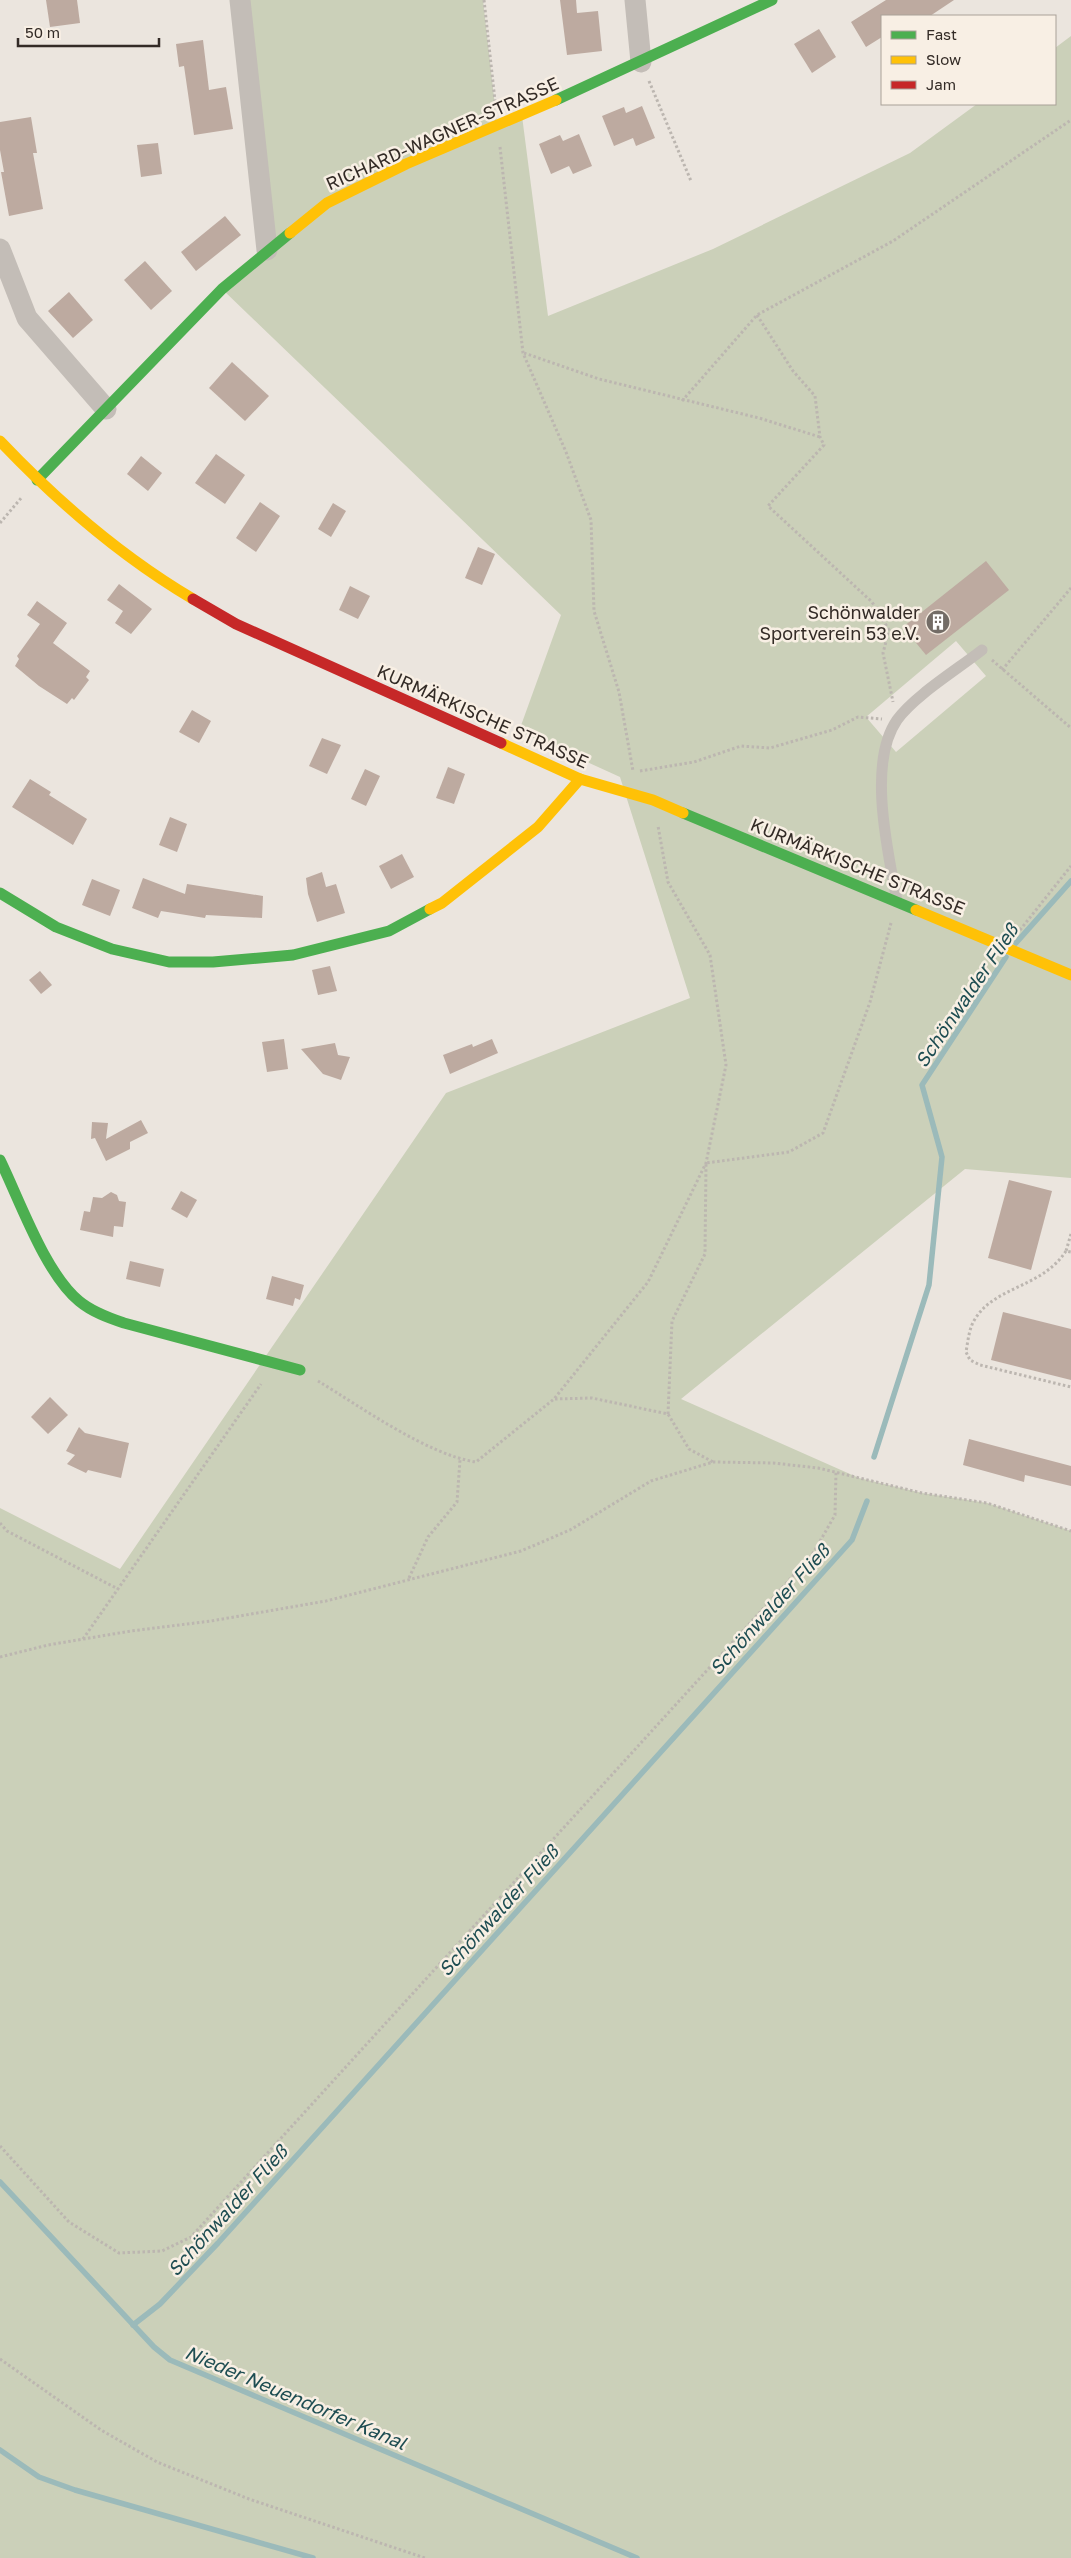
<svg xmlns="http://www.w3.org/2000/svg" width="1071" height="2558" viewBox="0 0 1071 2558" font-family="'Golos Text',sans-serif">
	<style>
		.green { fill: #cbd0b9; fill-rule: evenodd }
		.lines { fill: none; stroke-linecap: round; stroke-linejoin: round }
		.stream { stroke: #9bbaba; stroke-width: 5.5 }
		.building { fill: #bdaaa0 }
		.path { stroke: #bcb6b0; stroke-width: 3; stroke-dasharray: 2.5 2.5; stroke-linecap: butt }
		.lane { stroke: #c3bdb7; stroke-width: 11 }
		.street { stroke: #c3bdb7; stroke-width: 21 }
		.fast { stroke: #4caf50; stroke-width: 11 }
		.slow { stroke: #ffc107; stroke-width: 11 }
		.jam { stroke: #c62828; stroke-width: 11 }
		.labels { text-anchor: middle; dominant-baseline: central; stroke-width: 5; stroke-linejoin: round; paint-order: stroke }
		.street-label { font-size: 18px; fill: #332b26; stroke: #f8efe4 }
		.poi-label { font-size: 18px; fill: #332b26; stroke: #f8efe4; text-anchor: end }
		.water-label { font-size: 19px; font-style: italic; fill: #1e4d52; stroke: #f8efe4 }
	</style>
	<rect width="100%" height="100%" fill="#ebe5de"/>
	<path class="green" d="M248,0H483L497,124L522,116L548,316L713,249L910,153L977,104H1055V48L1071,36V1178L965,1169L681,1399L859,1478L922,1493L987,1503L1071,1531V2558H0V1508L120,1569L446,1093L690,998L620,777L519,731L561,615L222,289L267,250ZM956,641L986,676L896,752L866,717Z"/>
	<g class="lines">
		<g class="stream">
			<polyline points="1016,943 1071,881"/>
			<polyline points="874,1457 929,1285 942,1157 922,1085 1006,957"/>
			<polyline points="0,2182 154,2347 170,2360 637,2558"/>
			<polyline points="133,2325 160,2304 218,2243 852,1540 867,1501"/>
			<polyline points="0,2450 39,2477 75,2490 313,2558"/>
		</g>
	</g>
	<g class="building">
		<polygon points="46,0 77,0 80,23 50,27"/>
		<polygon points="560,0 576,0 577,13 598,11 602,51 567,55"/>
		<polygon points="886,0 954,0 930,16 882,16 882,37 866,47 851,22"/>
		<polygon points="819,29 836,57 812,73 794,44"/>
		<polygon points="203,40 209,90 226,87 233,129 194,135 184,66 179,67 176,44"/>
		<polygon points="642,106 655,138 636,146 633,138 614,146 602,116 624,107 626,113"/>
		<polygon points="31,117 37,153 33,153 43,209 9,216 1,172 4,172 0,150 0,122"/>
		<polygon points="579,134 592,166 573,174 569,166 551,174 539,144 560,135 563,141"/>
		<polygon points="158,143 162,174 141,177 137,145"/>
		<polygon points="225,216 241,235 196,271 181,252"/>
		<polygon points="145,261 172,291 151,310 124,280"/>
		<polygon points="69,292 93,320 73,338 48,311"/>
		<polygon points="232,362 269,396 245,421 209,388"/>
		<polygon points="216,454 245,475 225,504 195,483"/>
		<polygon points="141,456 162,473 148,491 127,474"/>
		<polygon points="260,502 280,516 256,552 236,538"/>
		<polygon points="333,503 346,511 331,537 318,529"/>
		<polygon points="478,547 495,554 482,585 465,578"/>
		<polygon points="986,561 1009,590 926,655 903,627"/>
		<polygon points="119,584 152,609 131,634 115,623 123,611 107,600"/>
		<polygon points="350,586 370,596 358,619 339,610"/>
		<polygon points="37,601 67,623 53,643 90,671 86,677 89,680 74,700 72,698 67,704 39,686 15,666 19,659 17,656 40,624 27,615"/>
		<polygon points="192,710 211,721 199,743 179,732"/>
		<polygon points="322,738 341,745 327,774 309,766"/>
		<polygon points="448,767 465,774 454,804 436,798"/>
		<polygon points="365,769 380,776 366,806 351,799"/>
		<polygon points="30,779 51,792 49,795 87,819 73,845 12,807"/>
		<polygon points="170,817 187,824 177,852 159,845"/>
		<polygon points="402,854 414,877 391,889 379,866"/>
		<polygon points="322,872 326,887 336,884 345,913 317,922 308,894 306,878"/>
		<polygon points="143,878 185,894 187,884 263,896 262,918 206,915 205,918 161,911 158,918 132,908"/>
		<polygon points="92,879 120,890 110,916 82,905"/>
		<polygon points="330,966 337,991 318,995 312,970"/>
		<polygon points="40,971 52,985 41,994 29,980"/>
		<polygon points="284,1039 288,1069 267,1072 262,1042"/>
		<polygon points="492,1039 498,1053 450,1074 443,1055 472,1044 473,1047"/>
		<polygon points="335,1043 338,1055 350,1057 341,1080 323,1074 301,1049"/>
		<polygon points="141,1120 148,1133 130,1142 130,1149 106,1161 95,1138 91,1139 92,1122 108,1123 106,1139"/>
		<polygon points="1009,1180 1052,1191 1031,1270 988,1258"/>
		<polygon points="181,1191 197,1200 187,1218 171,1209"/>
		<polygon points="111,1192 117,1195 119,1201 126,1202 123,1227 114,1226 113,1237 80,1230 84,1211 90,1212 93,1197 102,1198"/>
		<polygon points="130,1261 164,1269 160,1287 126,1279"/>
		<polygon points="272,1276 304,1285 300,1300 295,1298 293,1306 266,1299"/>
		<polygon points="1003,1312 1071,1329 1071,1380 991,1360"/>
		<polygon points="50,1397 68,1415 48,1434 31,1417"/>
		<polygon points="79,1427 85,1433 129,1443 121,1478 88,1470 86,1473 67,1464 75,1455 66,1451"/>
		<polygon points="969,1439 1071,1466 1071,1486 1025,1475 1024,1482 963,1465"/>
	</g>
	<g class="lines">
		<g class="path">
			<polyline points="484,0 495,101"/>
			<polyline points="649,81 691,181"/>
			<polyline points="500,147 523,353 566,452 591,520 594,611 619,692 633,771"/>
			<polyline points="757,315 793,371 815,396 820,437 824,445 768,506 872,602 889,630 883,653 893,702"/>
			<polyline points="524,353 599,379 759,418 820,437"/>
			<polyline points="682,401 757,315 893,241 1071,120"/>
			<polyline points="0,523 22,497"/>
			<polyline points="992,660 1071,728"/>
			<polyline points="1002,670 1071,588"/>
			<polyline points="640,771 694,762 741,746 770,748 832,730 858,717 882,719"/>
			<polyline points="1020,930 1071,866"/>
			<polyline points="1071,1234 1066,1251 1071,1252"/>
			<path d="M1066,1251C1042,1288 995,1286 975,1319C969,1328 968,1341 966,1352L970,1360L980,1365L1071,1387"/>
			<path d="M318,1381C361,1407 428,1455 476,1462L554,1399L648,1282L706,1163L726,1065L710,955L668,882L658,826"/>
			<polyline points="555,1399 592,1398 668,1414 689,1449 713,1462"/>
			<polyline points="668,1414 672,1321 705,1254 706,1163 789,1152 823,1133 870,1002 891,923"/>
			<polyline points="0,1523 7,1531 118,1589"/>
			<polyline points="409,1578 428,1537 457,1502 460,1460"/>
			<polyline points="83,1639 261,1384"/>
			<polyline points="0,1657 48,1645 131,1631 211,1621 326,1601 521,1551 570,1530 651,1481 713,1462 773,1463 818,1468 922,1493 987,1503 1071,1531"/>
			<polyline points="0,2146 69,2222 119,2253 162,2251 191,2237 812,1555 835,1515 836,1472"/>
			<polyline points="0,2359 101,2430 157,2462 249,2499 425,2558"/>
		</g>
		<path class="lane" d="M897,901C888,852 867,763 897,720C914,696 958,669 982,650"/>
		<g class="street">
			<polyline points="240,0 267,250"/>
			<polyline points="635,0 641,62"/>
			<polyline points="0,249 27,318 106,409"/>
		</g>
		<g class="fast">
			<polyline points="556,100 772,0"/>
			<polyline points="37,480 222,289 290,233"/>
			<polyline points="683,813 916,910"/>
			<polyline points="0,893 56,927 112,949 169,962 213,962 293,955 389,931 430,909"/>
			<path d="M0,1160C20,1201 45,1273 79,1301C92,1312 109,1318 124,1323L300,1370"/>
		</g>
		<g class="slow">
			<polyline points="290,233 327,203 406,164 556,100"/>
			<path d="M0,441C57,501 122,557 193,599"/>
			<polyline points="501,743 580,779 653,800 683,813"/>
			<polyline points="430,909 442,903 538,827 580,779"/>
			<polyline points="916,910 1071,975"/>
		</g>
		<polyline class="jam" points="193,599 236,624 501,743"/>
	</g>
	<defs>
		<symbol id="building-disc" viewBox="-11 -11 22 22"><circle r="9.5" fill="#736c66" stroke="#f8efe4"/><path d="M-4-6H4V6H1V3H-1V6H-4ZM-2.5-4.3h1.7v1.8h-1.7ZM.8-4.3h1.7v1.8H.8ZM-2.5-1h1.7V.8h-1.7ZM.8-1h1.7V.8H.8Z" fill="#fff"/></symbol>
	</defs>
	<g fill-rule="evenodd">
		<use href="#building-disc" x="924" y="608" width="28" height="28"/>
	</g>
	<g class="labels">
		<g class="street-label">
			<text transform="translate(442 133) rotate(-24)">RICHARD-WAGNER-STRASSE</text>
			<text transform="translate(483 716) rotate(24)">KURMÄRKISCHE STRASSE</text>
			<text transform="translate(858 866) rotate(22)">KURMÄRKISCHE STRASSE</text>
		</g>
		<g class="poi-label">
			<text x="920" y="612">Schönwalder<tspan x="920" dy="21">Sportverein 53 e.V.</tspan></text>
		</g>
		<g class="water-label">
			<text transform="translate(966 995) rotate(-56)">Schönwalder Fließ</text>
			<text transform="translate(769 1609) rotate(-48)">Schönwalder Fließ</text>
			<text transform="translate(498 1910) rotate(-48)">Schönwalder Fließ</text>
			<text transform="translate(227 2210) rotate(-48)">Schönwalder Fließ</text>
			<text transform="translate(296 2397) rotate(23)">Nieder Neuendorfer Kanal</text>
		</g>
	</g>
	<rect x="881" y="15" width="175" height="90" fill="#f8efe4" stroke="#a9a198"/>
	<rect x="891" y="31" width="25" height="8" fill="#4caf50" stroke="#a9a198"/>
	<text x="926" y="40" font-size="15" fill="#332b26">Fast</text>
	<rect x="891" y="56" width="25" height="8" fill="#ffc107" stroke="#a9a198"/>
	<text x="926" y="65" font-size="15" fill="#332b26">Slow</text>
	<rect x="891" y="81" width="25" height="8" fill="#c62828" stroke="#a9a198"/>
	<text x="926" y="90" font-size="15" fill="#332b26">Jam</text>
	<path d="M18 38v8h141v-8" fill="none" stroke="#332b26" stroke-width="2.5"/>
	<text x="25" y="38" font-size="15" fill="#332b26" stroke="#f8efe4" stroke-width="4" paint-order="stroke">50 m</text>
</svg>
